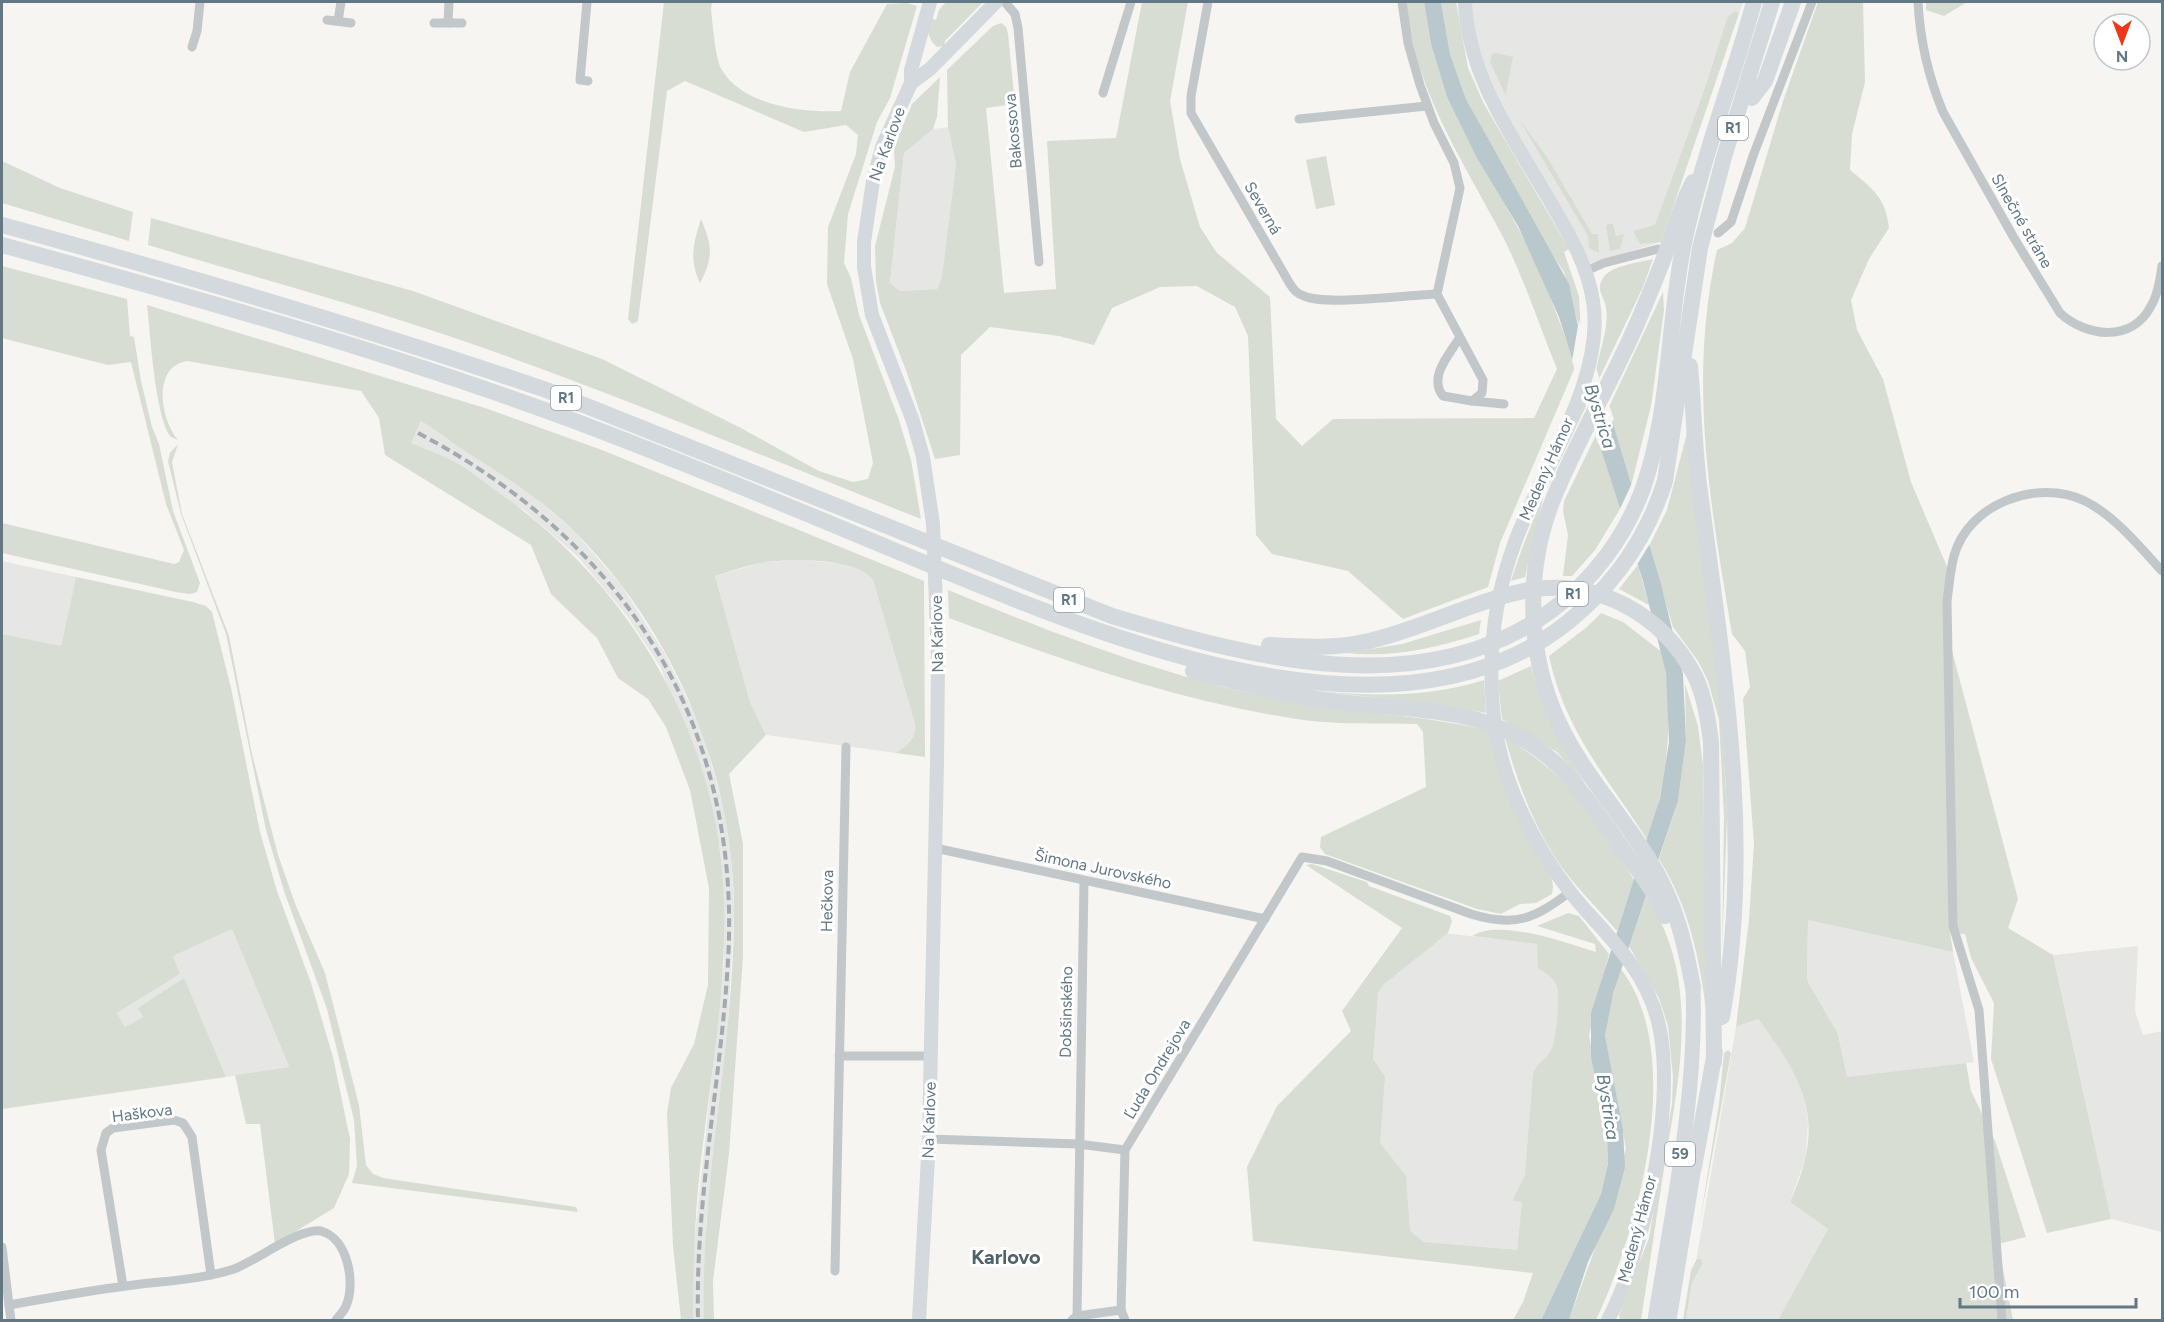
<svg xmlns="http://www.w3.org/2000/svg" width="2164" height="1322" viewBox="0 0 2164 1322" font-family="Figtree,sans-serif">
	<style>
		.built { fill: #e6e7e5 }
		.green { fill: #d7ddd2 }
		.water { fill: #b9c8cc }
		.pier { fill: #f6f5f1 }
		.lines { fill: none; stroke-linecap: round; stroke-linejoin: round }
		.street { stroke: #c2c7ca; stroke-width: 9 }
		.secondary { stroke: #d3d9dd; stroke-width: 14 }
		.primary { stroke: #d3d9dd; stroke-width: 15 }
		.highway { stroke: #d3d9dd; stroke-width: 16 }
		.rail { stroke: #a2aaaf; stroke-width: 4; stroke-dasharray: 9 4.5; stroke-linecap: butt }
		.labels { text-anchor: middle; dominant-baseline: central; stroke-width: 6; stroke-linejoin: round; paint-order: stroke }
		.shield { fill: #fff; stroke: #91a0aa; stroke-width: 1.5 }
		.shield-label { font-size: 15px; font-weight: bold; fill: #627885 }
		.street-label { font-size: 16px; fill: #627885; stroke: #fff }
		.water-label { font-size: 18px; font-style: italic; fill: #5e7b82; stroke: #fff }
		.quarter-label { font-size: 20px; font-weight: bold; fill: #516169; stroke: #fff }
	</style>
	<rect width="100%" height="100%" fill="#f6f5f1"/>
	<g class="built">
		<polygon points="1463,2 1743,2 1661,242 1581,266 1477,83"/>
		<polygon points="948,127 956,164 943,278 937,289 900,291 890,283 904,153 933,129"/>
		<polygon points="422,420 522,486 575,532 621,585 664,652 701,727 724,810 731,855 734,910 728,1023 706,1224 704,1320 693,1320 692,1263 724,963 724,902 720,847 661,668 627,616 578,557 525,511 410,443"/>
		<polygon points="801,560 845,564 868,573 873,580 915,724 916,731 912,741 896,753 766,735 750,702 715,576 764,562"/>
		<polygon points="2,561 76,577 61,647 2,634"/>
		<polygon points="1808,920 1953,952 1974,1062 1847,1078 1838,1034 1807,980"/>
		<polygon points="1402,928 1537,944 1585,962 1534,1273 1397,1254 1368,1147 1376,989"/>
		<polygon points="232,929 289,1067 226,1077 184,979 139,1008 143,1017 125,1027 117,1013 180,974 172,956"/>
		<polygon points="2138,946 2135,1011 2143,1035 2162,1031 2162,1232 2111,1219 2053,955"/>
		<polygon points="1758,1019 1789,1060 1804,1094 1808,1121 1806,1157 1790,1202 1828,1229 1778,1320 1686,1320 1736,1027"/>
	</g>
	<g class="green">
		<path d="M664,2H712L711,10C713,25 715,59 722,70C743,106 804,113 841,111L850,72L887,4L907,3L917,6L890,98L877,122L848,214L844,263L851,278L859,315L899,420L911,460L921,519C779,463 639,403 495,352C381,311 264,280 148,245L151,218L413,291L602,359L739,427L819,471L853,482L868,479L873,463L853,359L827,284L828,227L856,154L858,135L846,125L804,132L685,81L667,91L638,321L632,324L628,319Z"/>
		<path d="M946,2H983L945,41L944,46L937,47C927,38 928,31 930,18L936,20L939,10Z"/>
		<path d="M1142,2H1188L1170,101L1180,159L1200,227L1217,253L1270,297L1276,419L1302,446L1333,419L1534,418L1557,369C1539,325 1524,278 1503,237C1463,161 1414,89 1406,2H1424L1431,44L1447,97L1537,263L1576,365L1500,543L1488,587L1403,619L1348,571L1272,554L1256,535L1248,336L1235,307L1197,286L1160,287L1112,308L1094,345L1059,336L990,327L961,355L960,455L935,459L907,373L880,303L876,281L875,246L895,167L894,150L901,130L912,104L940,77L937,117L933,129L904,153L890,283L900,291L937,289L942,278L956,164L948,127L947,70L993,26L1001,23L1006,27L1008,34L1015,104L986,108L1004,293L1056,289L1047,141L1116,138Z"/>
		<polygon points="1441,2 1456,2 1468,68 1484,104 1569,249 1564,252 1579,296 1581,335 1564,272 1546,245 1466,99 1450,54"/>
		<path d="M1818,2H1863L1865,82L1852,134L1850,170C1873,189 1886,198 1889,228L1869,259L1851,300L1857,330L1883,379L1911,482L1951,576V647L2018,899L2008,928L2053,955L2111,1219L2047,1233L1991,1059L1994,1003L1971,958L1965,934L1950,933L1953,952L1808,920L1807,980L1838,1034L1847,1077L1966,1063L1971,1091L1995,1141L2026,1237L1998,1244L2013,1320H1778L1828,1229L1790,1202C1826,1123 1807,1084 1758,1019L1736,1027L1749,920L1754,844L1743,699L1750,687L1745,651L1732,634C1710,503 1688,382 1717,250L1732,243L1745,228L1783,101Z"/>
		<polygon points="1926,2 1967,2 1944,16 1926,10"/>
		<polygon points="1736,11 1739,13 1661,242 1640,244 1633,231 1655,225 1705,88 1728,16"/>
		<polygon points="1496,53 1513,57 1506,93 1508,100 1490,62 1492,54"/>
		<polygon points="1519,119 1547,157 1592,234 1598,234 1599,253 1589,248 1588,236"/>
		<polygon points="1326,156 1335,205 1316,209 1306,160"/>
		<polygon points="2,161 60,188 133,212 129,241 2,203"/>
		<path d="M701,219C712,246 714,256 700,283C689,260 693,243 701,219Z"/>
		<polygon points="1608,224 1613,224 1616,236 1624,234 1620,249 1610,251 1606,226"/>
		<path d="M1653,259L1643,287L1544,494L1525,577L1511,581C1528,527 1552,477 1574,425C1583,404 1594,383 1598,361C1602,346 1609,322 1606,308C1605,297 1595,290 1603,278C1612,265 1637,263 1653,259Z"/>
		<polygon points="2,266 127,299 130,336 134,337 141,381 152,427 159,444 173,511 200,583 197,592 190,594 176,592 2,553 2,523 174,564 179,562 184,550 166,504 131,362 108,365 2,338"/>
		<polygon points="1663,292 1664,310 1651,406 1631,486 1608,409"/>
		<path d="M147,305L485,408L602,450L924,581L925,757L896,753C907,745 917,739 915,724L873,580C857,557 791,559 765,562C748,565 731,571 715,576L750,702L766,735L729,774L743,844V956L729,1154L713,1281L714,1320H704C700,1183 734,1048 734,911C734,772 673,630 575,532C540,498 500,473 459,447C447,439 434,428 421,421L411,443C424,449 439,454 453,461C470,470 486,484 502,495C634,589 720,740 724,902C727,999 707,1094 698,1189C694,1233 693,1277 693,1320H681L673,1246L667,1113L671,1088L694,1044L708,985L709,888L690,790L666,727L648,699L618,678L597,638L551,594L531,545L385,455L379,418L361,391L187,361C152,367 160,419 178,440L171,437C155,418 150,330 147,305Z"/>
		<polygon points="1597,433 1620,509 1595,550 1572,576 1563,576 1568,535 1563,511 1564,501"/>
		<polygon points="1687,433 1722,715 1727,817 1722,951 1724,817 1719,720 1708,681 1698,661 1673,627 1649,546 1667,510"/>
		<polygon points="178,444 172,462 182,514 229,636 252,754 278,855 296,906 325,973 359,1105 366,1165 373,1174 383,1178 576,1207 578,1212 352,1183 357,1166 354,1120 327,1009 284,891 266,830 226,634 181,514 168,461 170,453"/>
		<polygon points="1638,565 1649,605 1619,589"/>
		<polygon points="76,577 193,602 206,606 212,612 231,688 260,832 277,891 311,983 333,1057 350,1139 349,1174 334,1208 275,1244 260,1124 246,1124 235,1075 289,1067 232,929 173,956 180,974 117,1013 125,1027 143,1017 138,1008 184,978 226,1077 2,1109 2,634 61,646"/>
		<path d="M948,590C1055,634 1163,676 1277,699C1347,714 1419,713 1489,731C1498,774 1514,814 1537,852C1545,865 1556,877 1552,894L1536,903L1520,904L1501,914L1477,909L1325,854L1320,847L1321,837L1426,787L1423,732L1417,724C1380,723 1340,725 1303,720C1180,702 1064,661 949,618Z"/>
		<path d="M1601,613L1623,622L1663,653C1674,717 1668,779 1648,841C1607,776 1566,734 1549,656L1587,627Z"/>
		<path d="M1481,620L1479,634C1436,648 1392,658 1346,653L1402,644Z"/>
		<path d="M1531,666C1542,710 1562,747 1586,785L1557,752L1502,719L1498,681Z"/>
		<path d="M1484,680L1486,713L1438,704L1315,691C1373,696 1428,698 1484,680Z"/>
		<path d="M1685,684L1698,726L1703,765L1707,1017C1700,961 1690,908 1659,859L1678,801L1686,741Z"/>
		<path d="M1505,738C1561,768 1604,825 1634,880L1617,931C1596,906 1572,884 1555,857C1531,820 1517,780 1505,738Z"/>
		<path d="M1312,864L1367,882L1369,886L1450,916L1452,921L1448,933L1384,984L1378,992L1373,1059L1385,1076L1380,1143L1406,1176L1410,1231L1424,1242L1517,1250L1522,1202L1514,1201V1197L1525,1175L1533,1074C1537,1061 1548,1059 1552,1048C1556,1038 1560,998 1557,987C1555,978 1545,973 1538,968L1537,944L1472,936C1500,918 1565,943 1596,952L1595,944L1537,926L1568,913L1579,916L1609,954L1589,1035L1607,1135L1608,1162L1601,1194L1541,1320H1513L1523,1302L1533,1273L1253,1241L1247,1167L1277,1106L1351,1031L1342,1011L1402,928L1306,865Z"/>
		<path d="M1646,897C1701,976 1680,1074 1665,1162C1657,1215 1649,1268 1641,1320H1620L1619,1315L1649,1238L1672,1104L1673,1077L1668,1026L1659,998L1629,946Z"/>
		<path d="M1621,969C1687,1056 1638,1231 1596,1320H1569L1598,1240L1626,1149L1605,1035L1608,1011Z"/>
		<polygon points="1728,1050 1731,1053 1699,1227 1719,1104 1724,1053"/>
		<polygon points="1697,1259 1701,1259 1702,1264 1692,1283 1686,1320 1683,1320 1691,1270"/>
	</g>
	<polygon class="water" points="1424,2 1441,2 1450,54 1466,99 1569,284 1577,322 1614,427 1661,584 1683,674 1686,741 1678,801 1613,994 1605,1035 1623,1130 1625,1167 1614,1209 1588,1262 1569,1320 1541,1320 1601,1194 1608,1163 1607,1135 1591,1057 1591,1013 1660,798 1669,742 1666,673 1643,581 1559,317 1518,226 1477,158 1447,97 1431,44"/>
	<g class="pier">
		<polygon points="1579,320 1614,419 1598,444 1572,361"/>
		<polygon points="1633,481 1651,542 1635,568 1618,513"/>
	</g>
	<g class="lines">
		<g class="street">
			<polyline points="587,2 580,80 588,81"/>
			<polyline points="1005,2 1015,14 1018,28 1039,262"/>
			<path d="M1208,2L1191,96V113L1290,284C1294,290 1297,294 1304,296C1327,306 1407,295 1437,294"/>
			<path d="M1402,2L1408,43L1420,85L1434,123L1454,163L1460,188L1437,294L1483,380L1482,393L1472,401L1443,396C1428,377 1449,355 1460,337"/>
			<path d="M1918,2C1920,40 1928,76 1943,112L2014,238L2060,313C2086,337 2132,343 2151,306C2158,294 2160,279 2162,266"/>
			<polyline points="327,20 351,23"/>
			<polyline points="338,21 341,2"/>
			<polyline points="434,23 462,23"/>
			<polyline points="448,23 449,2"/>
			<polyline points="192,47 197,31 200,2"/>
			<polyline points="1103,93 1131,2"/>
			<polyline points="1299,119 1427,106"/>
			<polyline points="1718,233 1731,222 1753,156 1812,2"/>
			<polyline points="1586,271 1604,263 1658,249"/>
			<polyline points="1472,401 1504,404"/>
			<polyline points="935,848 1265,919"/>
			<polyline points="839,1056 930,1056"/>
			<polyline points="929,1139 1078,1144 1125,1150"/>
			<polyline points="2,1247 9,1305"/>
			<polyline points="835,1271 846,747"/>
			<polyline points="123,1286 101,1150 106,1133 113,1128 174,1120 183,1123 192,1137 211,1275"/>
			<polyline points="1077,1316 1084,881"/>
			<path d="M11,1320L9,1305C48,1298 87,1291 126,1286C162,1281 200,1280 234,1269C256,1261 300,1227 321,1231C348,1238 356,1284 346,1306C344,1311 339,1316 336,1320"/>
			<polyline points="1072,1320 1077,1316 1121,1310"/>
			<path d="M1125,1320L1121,1310L1125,1150L1302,857L1327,861L1471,914C1516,928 1535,918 1570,892"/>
			<path d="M2002,1320L1979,1010L1953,926L1947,601C1949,587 1950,571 1954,556C1968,504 2037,478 2085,501C2115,516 2140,547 2162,571"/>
		</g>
		<g class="secondary">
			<path d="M1465,2C1468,77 1514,139 1551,203C1569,234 1587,264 1593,301C1606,377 1541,471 1515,542C1492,604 1486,667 1496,732C1505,788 1536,848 1571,893C1590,917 1613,938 1631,964C1646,985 1657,1010 1661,1036C1673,1115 1645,1249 1608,1320"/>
			<polyline points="911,83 911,70 930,2"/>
			<polyline points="919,1320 929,1139 937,762 938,660 933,524 923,457 913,421 872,315 864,267 864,242 873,181 882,147 911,83 930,69 996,2"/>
		</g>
		<g class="primary">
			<path d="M1655,1320C1672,1211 1697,1098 1693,987"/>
			<polyline points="1669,1320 1694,1167"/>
		</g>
		<g class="highway">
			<polyline points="1752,98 1765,81 1793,2"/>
			<path d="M1693,182C1682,202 1677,221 1670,241C1660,270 1648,298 1636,326C1610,385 1576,442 1552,502C1525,572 1527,655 1559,723C1586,781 1634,826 1662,883C1679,917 1686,950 1693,987"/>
			<path d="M2,225C185,275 369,329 549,391L1112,616C1252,658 1423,705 1552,610C1593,580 1624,538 1642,491C1671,411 1667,325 1684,243C1701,161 1732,83 1754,2"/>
			<path d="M2,245C193,297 386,351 572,420C681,461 789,506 896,551C1079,626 1388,767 1568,622C1614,585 1647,538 1665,481L1700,248L1724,157L1772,2"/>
			<path d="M1690,366C1694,408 1694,450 1700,492C1723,666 1754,842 1722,1017"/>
			<path d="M1269,645C1303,647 1336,649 1369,641C1423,629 1474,600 1529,590C1598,578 1663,615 1695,676C1705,697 1708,720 1711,742L1714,1062"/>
			<path d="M1193,671C1241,683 1289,696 1339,702C1404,710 1471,706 1528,742C1563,763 1587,799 1611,832C1629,859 1652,885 1665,916"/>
			<polyline points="1694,1167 1715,1052"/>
		</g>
		<path class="rail" d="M418,433C624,541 742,724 728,961C721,1081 695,1200 698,1320"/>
	</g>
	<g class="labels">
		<g class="shield">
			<rect x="1718" y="116" width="30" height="24" rx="4.5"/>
			<rect x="551" y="386" width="30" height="24" rx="4.5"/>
			<rect x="1558" y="582" width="30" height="24" rx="4.5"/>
			<rect x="1054" y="588" width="30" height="24" rx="4.5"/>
			<rect x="1665" y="1142" width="30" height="24" rx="4.5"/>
		</g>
		<g class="shield-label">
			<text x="1733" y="128">R1</text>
			<text x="566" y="398">R1</text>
			<text x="1573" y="594">R1</text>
			<text x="1069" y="600">R1</text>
			<text x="1680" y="1154">59</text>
		</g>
		<g class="street-label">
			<text transform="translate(1013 131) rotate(-95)">Bakossova</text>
			<text transform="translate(887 144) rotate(-70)">Na Karlove</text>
			<text transform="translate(1263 208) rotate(60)">Severná</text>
			<text transform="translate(2022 221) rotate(60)">Slnečné stráne</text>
			<text transform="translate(1546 469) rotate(-66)">Medený Hámor</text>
			<text transform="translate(937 634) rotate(-91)">Na Karlove</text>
			<text transform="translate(1103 869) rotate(12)">Šimona Jurovského</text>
			<text transform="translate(827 901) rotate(-89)">Hečkova</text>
			<text transform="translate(1066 1012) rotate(-89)">Dobšinského</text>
			<text transform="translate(1157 1069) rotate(-59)">Ľuda Ondrejova</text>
			<text transform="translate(142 1113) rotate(-7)">Haškova</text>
			<text transform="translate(929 1120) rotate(-88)">Na Karlove</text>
			<text transform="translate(1637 1229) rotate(-75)">Medený Hámor</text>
		</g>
		<g class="water-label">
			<text transform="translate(1600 416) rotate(73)">Bystrica</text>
			<text transform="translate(1608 1107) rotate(81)">Bystrica</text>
		</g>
		<g class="quarter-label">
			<text x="1006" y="1257">Karlovo</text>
		</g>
	</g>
	<rect width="2164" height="1322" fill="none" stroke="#627885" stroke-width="6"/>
	<g transform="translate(2122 42) rotate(180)"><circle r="28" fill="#ffffff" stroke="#c0c9ce" stroke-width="1.5"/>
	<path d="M0-4.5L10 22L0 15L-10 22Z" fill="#ef3618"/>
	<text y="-9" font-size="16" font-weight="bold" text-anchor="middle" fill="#627885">N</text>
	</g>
	<path d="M1960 1298v9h176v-9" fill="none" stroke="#627885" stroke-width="3"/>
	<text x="1969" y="1298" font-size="18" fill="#627885" stroke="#ffffff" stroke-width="4.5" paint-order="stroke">100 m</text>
</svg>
